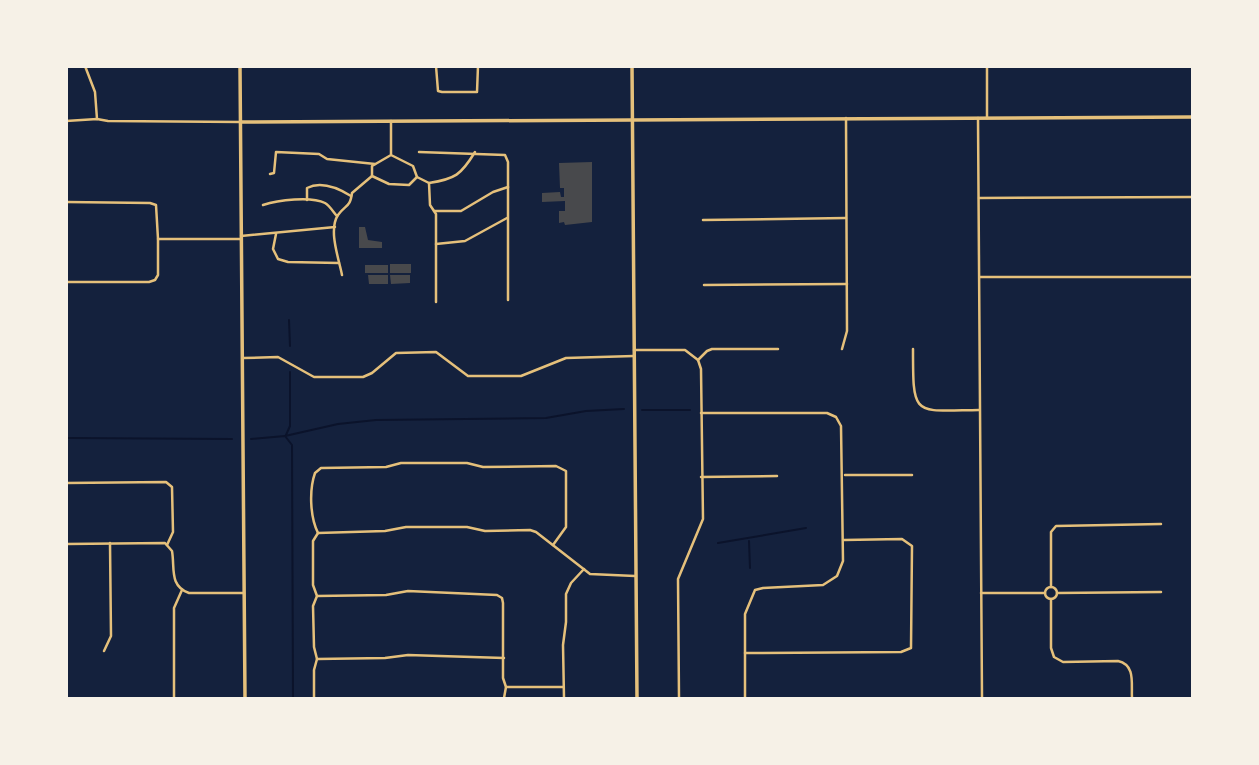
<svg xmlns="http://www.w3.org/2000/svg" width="1259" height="765" viewBox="0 0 1259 765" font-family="'Asap Condensed',sans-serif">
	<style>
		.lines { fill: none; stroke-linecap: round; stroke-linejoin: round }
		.stream { stroke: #0b132b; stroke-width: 2 }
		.building { fill: #48494c }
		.minor { stroke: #e5c07b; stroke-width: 2.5 }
		.tertiary { stroke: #e5c07b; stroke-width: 3.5 }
		.secondary { stroke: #e5c07b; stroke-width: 3.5 }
	</style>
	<rect width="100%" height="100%" fill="#14213d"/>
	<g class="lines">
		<g class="stream">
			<polyline points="289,320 290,346"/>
			<polyline points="642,410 690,410"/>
			<polyline points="286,435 290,426 290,372"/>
			<polyline points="285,436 338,424 376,420 546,418 586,411 624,409"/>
			<polyline points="66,438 232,439"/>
			<polyline points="251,439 285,436 292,445 293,698"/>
			<polyline points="749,541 750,568"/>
			<polyline points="718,543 806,528"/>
		</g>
	</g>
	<g class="building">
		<polygon points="592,162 592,222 565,225 564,222 559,223 559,211 565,211 565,201 542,202 542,193 560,192 561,197 564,197 564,188 560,188 559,163"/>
		<polygon points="359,227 365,227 368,240 382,242 382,248 359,248"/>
		<rect x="390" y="264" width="21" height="9"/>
		<rect x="365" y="265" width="23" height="8"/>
		<polygon points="368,275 388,275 388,284 369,284"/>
		<polygon points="390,275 410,275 410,283 391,284"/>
	</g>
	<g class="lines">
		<g class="minor">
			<polyline points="85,66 95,92 97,119"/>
			<polyline points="436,66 438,91 442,92 477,92 478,66"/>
			<polyline points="987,66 987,118"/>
			<polyline points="978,118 982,698"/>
			<polyline points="66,121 97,119 108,121 241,122"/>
			<polyline points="391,121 391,155 413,166 417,177 409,185 389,184 372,176 372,166 391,155"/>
			<polyline points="419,152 505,155 508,162 508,300"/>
			<polyline points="270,174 274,173 276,152 319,154 327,159 375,164"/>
			<polyline points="417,177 429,183 430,205 436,214 436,302"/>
			<path d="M429,183C455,179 461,175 475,152"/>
			<polyline points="979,198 1192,197"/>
			<path d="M307,200V188C321,181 338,188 351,196"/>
			<polyline points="66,202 150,203 156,205 158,239"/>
			<path d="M263,205C278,200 311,196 325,203C330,206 334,213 337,216"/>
			<polyline points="434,211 461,211 493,192 508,187"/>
			<polyline points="703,220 846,218"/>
			<polyline points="276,234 273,249 278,259 288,262 339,263"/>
			<polyline points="241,236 335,227"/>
			<polyline points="436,244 465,241 507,218"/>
			<path d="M342,275C339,259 328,230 338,215C346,204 350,208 352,193L372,176"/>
			<polyline points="980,277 1192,277"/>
			<polyline points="66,282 149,282 155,280 158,275 158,239 241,239"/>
			<polyline points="704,285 847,284"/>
			<polyline points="842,349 847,331 846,118"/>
			<path d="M913,349C913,418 913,411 979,410"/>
			<polyline points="634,350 685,350 698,360 701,369 703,519 678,579 679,698"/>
			<polyline points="243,358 278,357 314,377 363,377 372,373 396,353 436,352 468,376 521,376 566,358 634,356"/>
			<polyline points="698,360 707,351 712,349 778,349"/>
			<polyline points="701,413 827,413 836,417 841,426 843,561 837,576 823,585 763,588 755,590 745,614 745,698"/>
			<polyline points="845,475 912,475"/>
			<polyline points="701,477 777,476"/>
			<polyline points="66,483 166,482 172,487 173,532 167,545"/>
			<path d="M318,533C310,517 309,490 315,473L321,468L386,467L401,463H467L483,467L556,466L566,471V527L553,545"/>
			<polyline points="318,533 385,531 406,527 467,527 485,531 530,530 536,532 590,574 635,576"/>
			<path d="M66,544L165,543L172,551C175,568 169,586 189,593H243"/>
			<circle cx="1051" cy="593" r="6"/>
			<polyline points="1051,587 1051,532 1056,526 1161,524"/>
			<polyline points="981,593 1045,593"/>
			<polyline points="1057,593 1161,592"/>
			<polyline points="317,596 386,595 408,591 497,595 502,598 503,603 503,678 506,687 504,698"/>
			<path d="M1051,599V648L1054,657L1063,662L1118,661C1136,665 1131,684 1132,698"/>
			<polyline points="104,651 111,636 110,543"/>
			<polyline points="745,653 901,652 911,648 912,546 902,539 844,540"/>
			<polyline points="317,659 385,658 408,655 504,658"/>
			<polyline points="506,687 563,687"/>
			<polyline points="174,698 174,608 182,590"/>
			<polyline points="314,698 314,670 317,659 314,647 313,606 317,596 313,585 313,541 318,533"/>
			<polyline points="564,698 563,645 566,622 566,594 571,583 584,569"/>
		</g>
		<g class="tertiary">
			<polyline points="240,66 245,698"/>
			<polyline points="632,66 637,698"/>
			<polyline points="241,122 632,120"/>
		</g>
		<polyline class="secondary" points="632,120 1192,117"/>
	</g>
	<rect width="1259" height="765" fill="none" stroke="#f6f1e7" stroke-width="136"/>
</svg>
